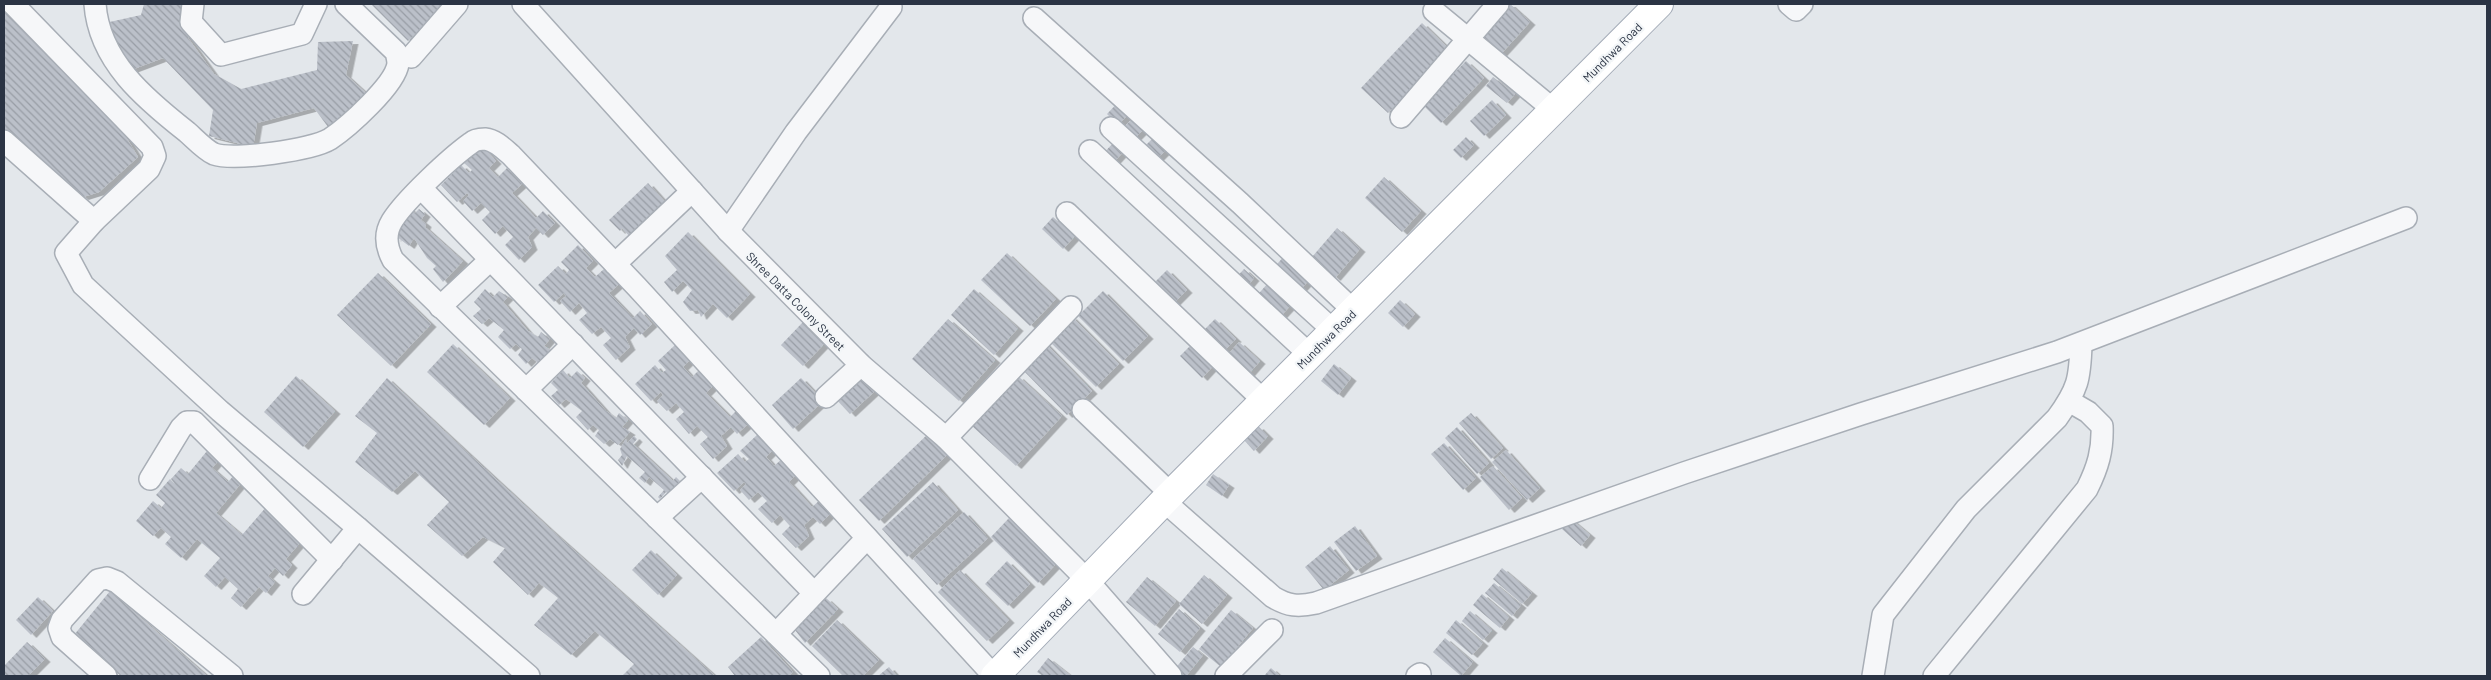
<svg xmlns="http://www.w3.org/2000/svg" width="2491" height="680" viewBox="0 0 2491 680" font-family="Barlow,sans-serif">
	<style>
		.building { fill: url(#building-back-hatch); filter: url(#shadow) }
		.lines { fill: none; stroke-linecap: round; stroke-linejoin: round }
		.minor-casing { stroke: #a8aeb6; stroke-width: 24 }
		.major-casing { stroke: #a3abb7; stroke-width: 30 }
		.minor { stroke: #f6f7f9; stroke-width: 21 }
		.major { stroke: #fff; stroke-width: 28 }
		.labels { text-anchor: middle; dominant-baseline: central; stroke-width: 4.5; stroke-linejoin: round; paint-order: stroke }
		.street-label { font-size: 12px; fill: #2b3444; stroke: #f3f6f8 }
	</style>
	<defs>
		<pattern id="building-back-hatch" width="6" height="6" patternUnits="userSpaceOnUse" patternTransform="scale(1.25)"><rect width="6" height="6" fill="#bbc0c9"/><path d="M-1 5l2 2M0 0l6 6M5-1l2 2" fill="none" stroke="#989da5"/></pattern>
		<filter id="shadow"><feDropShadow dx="5.5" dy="3" stdDeviation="0" flood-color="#0004"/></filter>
	</defs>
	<rect width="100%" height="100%" fill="#e3e7eb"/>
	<g class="building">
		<polygon points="4,4 121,129 138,157 99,192 83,197 4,131"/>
		<polygon points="144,4 191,4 188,38 214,74 241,89 317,70 318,42 353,41 346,75 368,95 331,131 314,108 257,123 253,147 209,136 213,110 163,58 131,70 105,23 141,15"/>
		<polygon points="371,4 446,4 408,41"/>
		<polygon points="1505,4 1510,4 1530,22 1500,55 1477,34"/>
		<polygon points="1422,23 1449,49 1388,113 1361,88"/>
		<polygon points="1466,61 1484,78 1441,123 1423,105"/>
		<polygon points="1493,77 1515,94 1507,103 1486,86"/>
		<polygon points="1122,98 1134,108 1118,125 1107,114"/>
		<polygon points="1492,100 1506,115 1484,136 1470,121"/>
		<polygon points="1137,114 1148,125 1134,139 1123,128"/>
		<polygon points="1158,133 1170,146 1155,161 1143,148"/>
		<polygon points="1466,137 1474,145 1461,158 1453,150"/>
		<polygon points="1115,141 1125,150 1111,165 1101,156"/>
		<polygon points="481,145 496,161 489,168 498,177 507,168 522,184 512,193 536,218 543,211 555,223 543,235 536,228 528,237 532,247 519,260 505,245 513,237 503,226 495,234 482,220 490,212 481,203 472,211 463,201 469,195 467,193 457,202 441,185 461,165 469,173 472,170 463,162"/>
		<polygon points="1384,177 1421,211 1402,232 1365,198"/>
		<polygon points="648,183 666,203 630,237 622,228 620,231 609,220"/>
		<polygon points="408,207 415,213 419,209 425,214 421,220 426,224 425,227 463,261 443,282 433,269 436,266 427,258 414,238 409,246 397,237 395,239"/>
		<polygon points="1053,217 1075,236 1063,249 1042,229"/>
		<polygon points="1337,228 1360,249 1335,278 1312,257"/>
		<polygon points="688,232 750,294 727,318 713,304 701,317 698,310 690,311 683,302 692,290 683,281 672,292 664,282 677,270 665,256"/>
		<polygon points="578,245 593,261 586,268 595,277 604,269 619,284 609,293 633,318 640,311 652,324 640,335 634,328 625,337 630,347 616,360 603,345 611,338 601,327 592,334 579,320 587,313 579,303 570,312 560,301 566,296 564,293 554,302 538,285 558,266 566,274 569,270 561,262"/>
		<polygon points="1007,253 1056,299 1030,326 981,280"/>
		<polygon points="1285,255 1311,278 1297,293 1272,270"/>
		<polygon points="1244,269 1254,278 1244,290 1233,281"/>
		<polygon points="1167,270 1187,290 1173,304 1153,284"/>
		<polygon points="378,273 431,324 391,366 337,315"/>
		<polygon points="1268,283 1291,305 1277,320 1254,299"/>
		<polygon points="485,289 493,297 499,291 508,297 503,302 528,331 538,337 541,332 550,339 544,346 552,351 541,365 532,358 526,364 518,355 522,349 516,344 510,349 498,337 504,330 489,318 482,324 473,316 481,309 474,302"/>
		<polygon points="974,289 1018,328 994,355 951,315"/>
		<polygon points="1103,291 1148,336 1123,361 1078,316"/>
		<polygon points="1400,300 1415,314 1403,327 1388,313"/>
		<polygon points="1071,316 1119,364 1096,387 1048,340"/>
		<polygon points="948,319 995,360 959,401 912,359"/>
		<polygon points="1215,319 1236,339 1222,353 1201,333"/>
		<polygon points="803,322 825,343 803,366 781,345"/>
		<polygon points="1044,342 1092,391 1067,415 1019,366"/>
		<polygon points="1239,342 1260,361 1246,377 1225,358"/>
		<polygon points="453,344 510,398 484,425 427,372"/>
		<polygon points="675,345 690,360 683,367 692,377 701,368 716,383 706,393 730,417 737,410 749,423 737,434 731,427 721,436 727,446 713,459 700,444 708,437 697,426 689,434 676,419 684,412 676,403 667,411 657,401 663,395 661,392 651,401 635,384 655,365 662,373 666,370 658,361"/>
		<polygon points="1191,345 1214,365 1202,378 1180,356"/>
		<polygon points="1334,364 1351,378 1338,395 1321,381"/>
		<polygon points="563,370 570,378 577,371 585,378 581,383 606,411 616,418 619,413 628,420 622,427 630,432 618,445 610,439 604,444 595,436 599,430 593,425 588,430 576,417 582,411 566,399 559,405 551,396 558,390 551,383"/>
		<polygon points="861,372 877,389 850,414 834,397"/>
		<polygon points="296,376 335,411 303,447 264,412"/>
		<polygon points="1018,376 1062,416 1016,466 972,426"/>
		<polygon points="387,378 549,528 715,676 622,676 634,664 595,631 571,655 534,625 558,598 539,583 528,595 493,562 505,548 483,537 462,556 427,525 449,502 415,471 392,492 355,462 377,433 355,416"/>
		<polygon points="801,378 823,401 793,429 772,405"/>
		<polygon points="1471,413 1503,448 1491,459 1459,423"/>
		<polygon points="1258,426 1268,436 1254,451 1244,440"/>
		<polygon points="1457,427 1489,463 1477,474 1445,438"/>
		<polygon points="930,432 949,453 879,521 859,500"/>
		<polygon points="758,434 773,450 766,457 774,466 784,457 798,473 789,482 812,507 820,500 832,512 820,524 813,517 804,525 809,536 796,548 782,534 790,526 780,515 772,523 758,509 767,501 758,492 749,500 740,490 746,484 744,482 734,491 717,473 738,454 745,462 749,459 740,451"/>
		<polygon points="634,436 637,439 633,444 673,481 676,477 680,481 674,488 680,494 675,500 666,492 660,499 658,497 664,490 649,477 645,483 639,478 645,472 627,456 622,466 618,460 622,455 620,449 626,439 627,443"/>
		<polygon points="1444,443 1476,478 1463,490 1431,454"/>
		<polygon points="1506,450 1540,488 1527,500 1492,462"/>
		<polygon points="207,451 218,461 212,468 228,482 235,474 243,481 216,513 242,535 267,506 304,538 286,559 292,565 283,576 275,568 268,576 275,582 266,593 259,587 241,607 231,598 238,589 225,577 216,587 204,576 220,558 197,539 181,558 165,544 171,537 161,528 153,536 136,521 153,501 161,508 165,503 156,495 170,479 176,485 171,479 181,468 188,474"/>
		<polygon points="1493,466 1522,498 1509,510 1480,477"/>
		<polygon points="1213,474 1229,485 1222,496 1206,485"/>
		<polygon points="933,482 958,510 907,557 882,529"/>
		<polygon points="964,512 988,538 937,585 913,559"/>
		<polygon points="1009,518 1056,564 1038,583 991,537"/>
		<polygon points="1571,519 1590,535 1581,546 1562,529"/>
		<polygon points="1355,526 1377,556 1356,571 1334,542"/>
		<polygon points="1330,546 1349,570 1324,590 1305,567"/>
		<polygon points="651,550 677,575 658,595 632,570"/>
		<polygon points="1007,561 1030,584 1008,606 985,584"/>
		<polygon points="1502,568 1532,593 1522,604 1493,579"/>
		<polygon points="960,570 1009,620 987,641 938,592"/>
		<polygon points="1204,575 1227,595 1202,624 1179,604"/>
		<polygon points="1147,577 1176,601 1155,626 1126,602"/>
		<polygon points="1494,583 1521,605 1512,616 1485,593"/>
		<polygon points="110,591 207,676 121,676 74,635"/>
		<polygon points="1482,594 1509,617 1500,628 1473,605"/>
		<polygon points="38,597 53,611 31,635 16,620"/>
		<polygon points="826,598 838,609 805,643 795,630"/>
		<polygon points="1179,609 1200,628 1180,652 1158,634"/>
		<polygon points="1231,610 1253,628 1221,667 1199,649"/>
		<polygon points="1470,611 1492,630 1483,640 1462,621"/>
		<polygon points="837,620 879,660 863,676 843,676 812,646"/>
		<polygon points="1456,620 1483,643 1472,655 1446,633"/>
		<polygon points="761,637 793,672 788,676 735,676 728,667"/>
		<polygon points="1445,638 1473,662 1461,676 1433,652"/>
		<polygon points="27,642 45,659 28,676 4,676 4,666"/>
		<polygon points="1193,647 1203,655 1186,676 1182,676 1174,670"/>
		<polygon points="1048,658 1071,676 1043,676 1037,672"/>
		<polygon points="889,667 897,676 878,676"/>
		<polygon points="1271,668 1280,676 1264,676"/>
	</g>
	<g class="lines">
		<defs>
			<g id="minor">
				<polyline points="13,4 152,147 155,156 149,169 94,221 66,253 83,285 220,411 358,528 529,676"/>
				<path d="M95,4C99,61 145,99 187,132C195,139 205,150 214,154C234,161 312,150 330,139C348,127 395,85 398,64C398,60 397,56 396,52L346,4"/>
				<polyline points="193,4 191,22 221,55 302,34 316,4"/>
				<polyline points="523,4 728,231 861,365 946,438 1087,580 1171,676"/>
				<polyline points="1789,4 1796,10 1802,4"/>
				<polyline points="1434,11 1554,110"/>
				<polyline points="1034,18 1240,203 1354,311"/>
				<polyline points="411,57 457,4"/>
				<polyline points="1401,117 1498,4"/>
				<polyline points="1111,128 1334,331"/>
				<polyline points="4,141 94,221"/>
				<polyline points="1090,151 1310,355"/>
				<polyline points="421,188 814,593"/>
				<polyline points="1067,213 1264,401"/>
				<polyline points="728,231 796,132 891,7"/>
				<polyline points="615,264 692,191"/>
				<polyline points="440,307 490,260"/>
				<polyline points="526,390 573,344"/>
				<polyline points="826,397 861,365"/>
				<polyline points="1083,410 1171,494"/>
				<polyline points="946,438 1071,307"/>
				<polyline points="150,479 181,428 187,422 194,422 332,560"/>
				<path d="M1164,501L1273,597C1288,606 1298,607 1316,603L1684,473L1861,414L2057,352L2406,218"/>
				<polyline points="657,518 702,477"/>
				<polyline points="303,594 358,528"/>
				<polyline points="776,634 867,538"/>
				<polyline points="106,676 62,637 59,628 62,620 98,580 107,578 117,582 232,676"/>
				<path d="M819,676L393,260C386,247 384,234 392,221C405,200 450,158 471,143C474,140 481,139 485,139C495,140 503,148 511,155L637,287L994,676"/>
				<polyline points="1226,676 1272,630"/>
				<polyline points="1417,676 1420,674"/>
				<path d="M1873,676L1883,615L1966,509L2057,418C2078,389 2080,379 2081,344"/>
				<path d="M1934,676L2087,489C2098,467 2103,450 2102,426L2088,412L2069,401"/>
			</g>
			<polyline id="major" points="995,676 1164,501 1659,4"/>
		</defs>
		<use href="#minor" class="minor-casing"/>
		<use href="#major" class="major-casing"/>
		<use href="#minor" class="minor"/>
		<use href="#major" class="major"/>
	</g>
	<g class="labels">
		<g class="street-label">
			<text transform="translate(1612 52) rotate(-45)">Mundhwa Road</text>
			<text transform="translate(796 301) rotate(45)">Shree Datta Colony Street</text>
			<text transform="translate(1326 339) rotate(-45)">Mundhwa Road</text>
			<text transform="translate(1042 627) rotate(-46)">Mundhwa Road</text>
		</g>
	</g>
	<rect width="2491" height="680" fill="none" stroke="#2b3444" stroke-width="10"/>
</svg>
